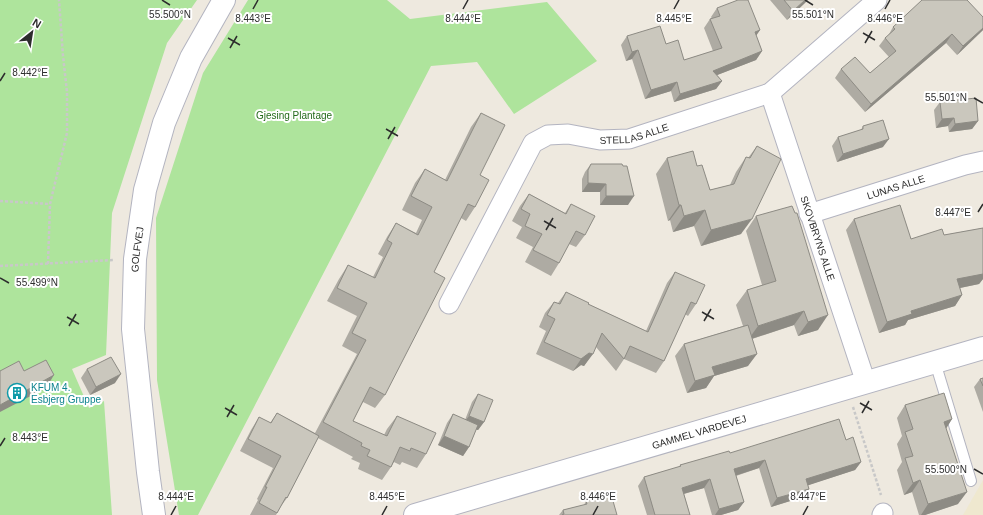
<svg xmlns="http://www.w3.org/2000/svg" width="983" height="515" viewBox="0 0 983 515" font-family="Helvetica,sans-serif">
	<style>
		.education { fill: #efe8cf }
		.green { fill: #aee49c }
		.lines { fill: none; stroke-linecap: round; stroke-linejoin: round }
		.lane-casing { stroke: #b3b4c0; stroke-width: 12 }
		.street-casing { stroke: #b3b4c0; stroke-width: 21 }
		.secondary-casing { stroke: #b3b4c0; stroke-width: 24 }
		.path { stroke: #c8c8c8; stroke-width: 2.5; stroke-dasharray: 3 2; stroke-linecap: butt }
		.lane { stroke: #fff; stroke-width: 10 }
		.street { stroke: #fff; stroke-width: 19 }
		.secondary { stroke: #fff; stroke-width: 22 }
		.wall { fill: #aeaba3 }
		.shaded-wall { fill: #8d8b84 }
		.building { fill: #cac7bd; stroke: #8d8b84 }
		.ticks { fill: none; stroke: #2d2d2d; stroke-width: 1.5 }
		.labels { text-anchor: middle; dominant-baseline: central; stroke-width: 4; stroke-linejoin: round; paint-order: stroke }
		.park-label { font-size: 10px; fill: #246b1b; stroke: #fff }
		.street-label { font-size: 10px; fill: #2d2d2d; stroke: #fff }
		.culture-label { font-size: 10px; fill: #0d838f; stroke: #fff; text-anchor: start }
		.ticks-label { font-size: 10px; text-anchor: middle; fill: #2d2d2d; stroke: #fff; stroke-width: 4; stroke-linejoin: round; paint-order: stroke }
	</style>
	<rect width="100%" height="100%" fill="#eee9df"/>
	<polygon class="education" points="983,480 983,515 963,515"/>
	<g class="green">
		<polygon points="0,0 197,0 167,43 112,213 106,355 72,369 89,408 104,401 112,515 0,515"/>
		<polygon points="248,0 387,0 410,19 547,2 597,61 514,114 477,62 431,66 198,515 179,515 157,380 156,218 203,73"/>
	</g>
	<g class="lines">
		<defs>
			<polyline id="lane" points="935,362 971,481"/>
			<g id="street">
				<path id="s1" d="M770,93L866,383"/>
				<path id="s2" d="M809,214L965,165L983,161"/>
				<path id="s3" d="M449,304L533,143L548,135L568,134L600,140L629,139L770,93L877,0"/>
				<polyline points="882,515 883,513"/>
			</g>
			<g id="secondary">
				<path id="s4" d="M154,515L148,472L133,329L135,259L145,190L164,123L191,58L224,0"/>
				<path id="s5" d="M415,515L983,348"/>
			</g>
		</defs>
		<use href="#lane" class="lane-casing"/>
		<use href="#street" class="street-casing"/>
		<use href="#secondary" class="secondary-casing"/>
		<g class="path">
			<polyline points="0,201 50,204"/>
			<polyline points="48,264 50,204 67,133 67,92 63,56 59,0"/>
			<polyline points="0,266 114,260"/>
			<polyline points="853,407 881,495"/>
		</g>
		<use href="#lane" class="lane"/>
		<use href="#street" class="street"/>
		<use href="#secondary" class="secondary"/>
	</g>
	<g class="wall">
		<polygon points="770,0 808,0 787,20"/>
		<polygon points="717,8 760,30 756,35 762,51 756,60 717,75 722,81 716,89 674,102 671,91 645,99 632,59 626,61 621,45 627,36 666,44 684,60 713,51 704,28 710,19 712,19 711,17"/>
		<polygon points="983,17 983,30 957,55 946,43 865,112 835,78 841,69 870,73 889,57 879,46 885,38 888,36 893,27"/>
		<polygon points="940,102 978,121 972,129 949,132 948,126 936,128 934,110"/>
		<polygon points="481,113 480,175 475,207 466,221 461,218 434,272 385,395 375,408 363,402 353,421 384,435 387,429 397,416 426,454 417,468 402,462 400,465 394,462 391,467 382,480 358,469 360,463 351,459 353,457 318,438 287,498 281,506 276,515 250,515 258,500 257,499 273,468 240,451 251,430 259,417 270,423 277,413 315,433 357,354 342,346 357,316 327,301 339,279 348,265 373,277 383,257 378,254 387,237 396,223 416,233 422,220 402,210 415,183 425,169 445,180 471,127"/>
		<polygon points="863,126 883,147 837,162 832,146 838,137 861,130"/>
		<polygon points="757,146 741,234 701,246 694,226 673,232 670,220 668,221 656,174 667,158 697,166 710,190 730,185 736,172 746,157 748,158"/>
		<polygon points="591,164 628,205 600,205 600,192 582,192 582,179 585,172"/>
		<polygon points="529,194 565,213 571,204 585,235 576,247 569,244 559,263 551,276 525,262 533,247 516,238 522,227 512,221 520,206"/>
		<polygon points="756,216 818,330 798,336 794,325 752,339 748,366 714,376 706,388 687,393 675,356 684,344 743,326 736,305 747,290 762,285 746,231"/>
		<polygon points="854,219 911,239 944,235 983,228 983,279 979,284 960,288 962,295 955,306 908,320 905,325 879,333 846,230"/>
		<polygon points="675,272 696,304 688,316 685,314 664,361 656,373 624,359 616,371 596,347 584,366 581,365 573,371 536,354 546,331 539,327 545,313 554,302 558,303 566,292 588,304 646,331 667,283"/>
		<polygon points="87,369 115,383 90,395 81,378"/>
		<polygon points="983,378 983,412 974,387 980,379"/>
		<polygon points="478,394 484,422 478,430 476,430 469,447 463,456 438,445 447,423 453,414 465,420 472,402"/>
		<polygon points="905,405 952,419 946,428 958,504 925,515 919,515 912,492 904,495 897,470 902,462 897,444 902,436 897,418"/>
		<polygon points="846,440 861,462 855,470 808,485 803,497 771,507 759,468 736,476 744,502 738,510 721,515 712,515 704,488 684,494 690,515 647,515 638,486 644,477 679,467 680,465 730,453"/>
		<polygon points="586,501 617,515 559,515 563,510 584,505"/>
	</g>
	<g class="shaded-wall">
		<polygon points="805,0 808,0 787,20 793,11"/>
		<polygon points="983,28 983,30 982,31 957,55 963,46"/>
		<polygon points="760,30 754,39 755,32"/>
		<polygon points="952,34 946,43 865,112 871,104"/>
		<polygon points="638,50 632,59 626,61 632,52"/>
		<polygon points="762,51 756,60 707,79 713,71"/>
		<polygon points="722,81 716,89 674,102 680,94"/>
		<polygon points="677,82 671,91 645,99 651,90"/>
		<polygon points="954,118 948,126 936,128 942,119"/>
		<polygon points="978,121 972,129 949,132 955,124"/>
		<polygon points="889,139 883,147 837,162 843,154"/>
		<polygon points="588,183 606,184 600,192 582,192"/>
		<polygon points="606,196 634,196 628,205 600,205"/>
		<polygon points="679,205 681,205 670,220 668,221"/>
		<polygon points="705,210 694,226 673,232 684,216"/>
		<polygon points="752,219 741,234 701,246 711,230"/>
		<polygon points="983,267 983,279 979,284 950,290 957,279"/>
		<polygon points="962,295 955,306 908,320 905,325 879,333 887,322 911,311"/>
		<polygon points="804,311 794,325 748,340 758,326"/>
		<polygon points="828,315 818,330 798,336 808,322"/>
		<polygon points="589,353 593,354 584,366 581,365 573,371 581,359"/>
		<polygon points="757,354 748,366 714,376 706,388 687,393 695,381 712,367"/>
		<polygon points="121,374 115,383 90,395 96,387"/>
		<polygon points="54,375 46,388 0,412 0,405"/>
		<polygon points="469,416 484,422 478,430 463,424"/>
		<polygon points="952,419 944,432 944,422"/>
		<polygon points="444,436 469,447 463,456 438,445"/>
		<polygon points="765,460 759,468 728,478 734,469"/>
		<polygon points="861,462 855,470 800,488 806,479"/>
		<polygon points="710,479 704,488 676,496 682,488"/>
		<polygon points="920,480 912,492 904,495 913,483"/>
		<polygon points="809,489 803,497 771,507 777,498"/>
		<polygon points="967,492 958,504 925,515 921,515 928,504"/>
		<polygon points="744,502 738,510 721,515 715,515 719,509"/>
	</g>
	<g class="building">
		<polygon points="738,0 748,0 760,30 755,32 762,51 713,71 722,81 680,94 677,82 651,90 638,50 632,52 627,36 660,26 666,44 678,40 684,60 722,48 710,19 720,16 717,8"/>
		<polygon points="784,0 805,0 793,11"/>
		<polygon points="922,0 967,0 983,17 983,28 963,46 952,34 871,104 841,69 855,57 870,73 896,51 885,38 895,29 893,27"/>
		<polygon points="976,98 978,121 955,124 954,118 942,119 940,102"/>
		<polygon points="481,113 505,125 480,175 489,180 475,207 468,204 434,272 445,278 385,395 370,387 353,421 387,436 397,416 436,433 426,454 411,448 410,451 400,447 391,467 367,456 370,450 361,446 362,443 323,422 366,340 352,333 367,303 337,288 348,265 375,278 392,243 387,240 396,223 418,235 432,207 411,196 425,169 447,181"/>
		<polygon points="883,120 889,139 843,154 838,137 863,129 863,126"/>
		<polygon points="757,146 781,159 752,219 711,230 705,210 684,216 681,205 679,205 667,158 693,151 697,166 702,165 710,190 734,184 746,157 750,158"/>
		<polygon points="591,164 622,164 623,166 627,166 634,196 606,196 606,184 588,183 588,170"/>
		<polygon points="529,194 566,214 571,204 595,216 585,235 576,231 559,263 533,250 542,234 525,226 530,214 521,209"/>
		<polygon points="900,205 911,239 942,229 944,235 983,228 983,274 957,279 962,295 911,311 912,314 887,322 854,219"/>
		<polygon points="792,206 795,213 797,213 828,315 808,322 804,311 758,326 747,290 776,281 756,216"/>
		<polygon points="675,272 705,285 696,304 691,302 664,361 630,346 624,359 602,333 593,354 589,353 581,359 544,342 555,319 547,315 554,302 560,304 566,292 589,303 588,304 648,332"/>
		<polygon points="748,325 757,354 712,367 715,375 695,381 684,344"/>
		<polygon points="111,357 121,374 96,387 87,369"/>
		<polygon points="46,360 54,375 0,405 0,371 19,361 24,371"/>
		<polygon points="983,378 983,386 980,379"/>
		<polygon points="944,393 952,419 944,422 967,492 928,504 920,480 913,483 905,458 913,456 905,432 913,429 905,405"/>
		<polygon points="478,394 493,400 484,422 469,416"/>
		<polygon points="277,413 319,436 287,498 286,497 277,513 259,503 267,487 265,487 281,456 248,439 259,417 271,423"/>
		<polygon points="453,414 478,425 469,447 444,436"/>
		<polygon points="839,419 846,440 853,437 861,462 806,479 809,489 777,498 765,460 734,469 744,502 719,509 710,479 682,488 690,515 655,515 644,477 681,466 680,465 729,451 730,453"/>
		<polygon points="611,494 617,515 562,515 564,514 563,510 587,504 586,501"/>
	</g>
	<path class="ticks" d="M162,0L170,5M805,0L813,5M253,9L258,0M463,9L468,0M674,9L679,0M885,9L890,0M863,33L875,40M228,38L240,45M865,43L872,31M230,48L237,36M0,81L5,73M974,98L983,103M386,129L398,136M388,139L395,127M978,212L983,204M544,221L556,228M546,230L553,218M0,278L9,283M702,312L714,319M67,317L79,324M704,321L711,309M69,326L76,314M860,403L872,410M225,408L237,415M862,413L869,401M227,417L234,405M0,446L5,438M974,469L983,474M171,515L176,506M382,515L387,506M593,515L598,506M803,515L808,506"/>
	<defs>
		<symbol id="building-ring" viewBox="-11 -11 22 22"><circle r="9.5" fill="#fff" stroke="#0f9aa8" stroke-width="1.5"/><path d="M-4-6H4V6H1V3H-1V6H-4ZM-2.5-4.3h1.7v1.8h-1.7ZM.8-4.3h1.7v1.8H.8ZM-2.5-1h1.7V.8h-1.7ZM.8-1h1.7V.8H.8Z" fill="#0f9aa8"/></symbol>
	</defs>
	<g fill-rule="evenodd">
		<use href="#building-ring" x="6" y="382" width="22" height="22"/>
	</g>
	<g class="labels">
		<g class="park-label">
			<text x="294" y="115">Gjesing Plantage</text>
		</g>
		<g class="street-label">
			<text stroke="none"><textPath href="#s3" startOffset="286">STELLAS ALLE</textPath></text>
			<text stroke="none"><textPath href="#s2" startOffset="91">LUNAS ALLE</textPath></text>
			<text stroke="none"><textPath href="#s1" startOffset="153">SKOVBRYNS ALLE</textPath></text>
			<text stroke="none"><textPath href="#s4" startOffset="267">GOLFVEJ</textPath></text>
			<text stroke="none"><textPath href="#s5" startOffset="296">GAMMEL VARDEVEJ</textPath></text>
		</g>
		<g class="culture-label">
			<text x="31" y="387">KFUM 4.<tspan x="31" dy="12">Esbjerg Gruppe</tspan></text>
		</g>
	</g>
	<g class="ticks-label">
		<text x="170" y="18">55.500°N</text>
		<text x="813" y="18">55.501°N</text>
		<text x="463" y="22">8.444°E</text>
		<text x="885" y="22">8.446°E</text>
		<text x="253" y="22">8.443°E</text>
		<text x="674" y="22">8.445°E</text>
		<text x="30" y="76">8.442°E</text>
		<text x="946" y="101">55.501°N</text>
		<text x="953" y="216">8.447°E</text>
		<text x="37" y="286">55.499°N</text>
		<text x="30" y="441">8.443°E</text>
		<text x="946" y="473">55.500°N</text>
		<text x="176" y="500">8.444°E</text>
		<text x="387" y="500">8.445°E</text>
		<text x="598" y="500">8.446°E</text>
		<text x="808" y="500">8.447°E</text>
	</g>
	<g transform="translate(32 32) rotate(30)" stroke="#ffffff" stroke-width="3" paint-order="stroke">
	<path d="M0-3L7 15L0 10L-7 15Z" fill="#2d2d2d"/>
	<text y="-6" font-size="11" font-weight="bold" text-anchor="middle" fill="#2d2d2d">N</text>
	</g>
</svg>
